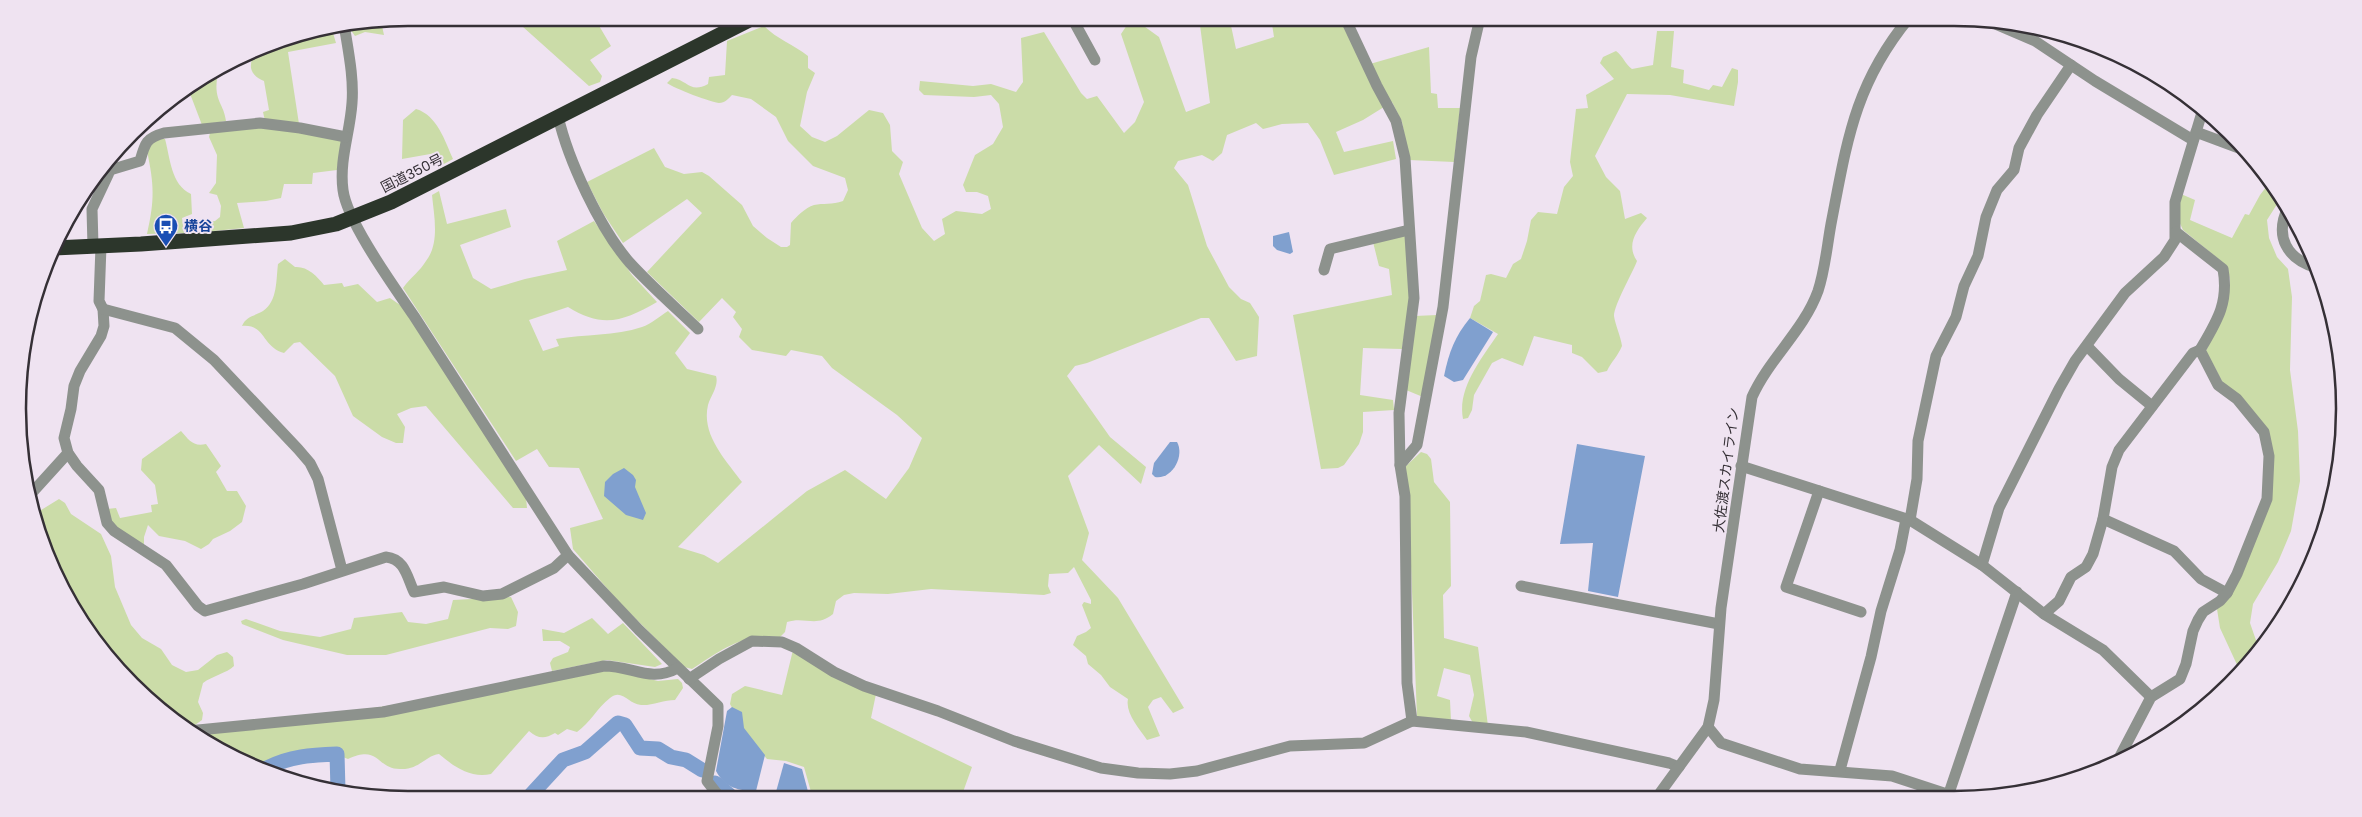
<svg xmlns="http://www.w3.org/2000/svg" width="2362" height="817" viewBox="0 0 2362 817" font-family="Poppins,'Noto Sans JP',sans-serif">
	<style>
		.green { fill: #cbdca8 }
		.water { fill: #80a0cf }
		.lines { fill: none; stroke-linecap: round; stroke-linejoin: round }
		.river { stroke: #80a0cf; stroke-width: 15 }
		.minor { stroke: #8d928d; stroke-width: 11 }
		.highway { stroke: #2c362b; stroke-width: 15 }
		.labels { text-anchor: middle; dominant-baseline: central; stroke-width: 4; stroke-linejoin: round; paint-order: stroke }
		.street-label { font-size: 14px; fill: #353036; stroke: #efe3f1 }
		.transit-label { font-size: 14px; font-weight: bold; fill: #164399; stroke: #efe3f1; text-anchor: start }
		.rim { fill: none; stroke: #353036; stroke-width: 2.5 }
	</style>
	<rect width="100%" height="100%" fill="#efe3f1"/>
	<g class="green">
		<polygon points="408,18 424,18 399,23 385,21 382,26 384,35 365,32 355,36 350,29 349,23"/>
		<polygon points="513,18 582,18 598,24 611,46 590,60 602,76 600,82 589,86"/>
		<path d="M1206,18L1230,21L1236,49L1274,37L1271,18H1341L1363,66L1429,47L1431,93L1437,94L1438,108H1460L1454,162L1409,160L1402,122L1392,102L1363,120L1336,132L1344,152L1393,141L1396,159L1334,175L1320,140L1308,123L1282,124L1263,129L1256,123L1227,135L1222,153L1213,161L1202,155L1178,161L1174,168L1188,185L1207,246L1229,287L1241,299L1250,303L1259,317L1257,356L1236,361L1209,318H1201L1087,363L1075,366L1067,376L1110,437L1146,467L1141,484L1099,445L1068,476L1089,533L1082,560L1118,598L1184,708L1173,713L1161,697L1153,700L1148,707L1160,736L1147,740C1139,728 1125,713 1128,699L1110,687L1101,675L1088,664L1086,656L1073,645L1077,636L1086,632L1091,628L1082,605L1084,602L1091,604V600L1074,567L1068,573L1049,574L1048,586L1051,593L1044,595L931,589L888,594L854,593L844,595L836,601L833,614C816,628 805,616 787,622L785,632L780,637C742,633 722,650 692,669L684,667L618,601L573,549L570,528L603,519L579,468L549,467L537,449L516,461L403,288C411,277 420,271 426,261C440,243 434,216 432,195L439,191L447,224L506,209L511,227L460,245L473,278L491,289L525,279L567,270L557,241L594,221L632,275L657,302C624,321 603,329 568,307L529,320L543,351L559,346L556,339C585,334 615,336 642,327C651,324 660,316 668,311L690,333L675,353L687,369L716,376C719,386 711,395 708,405C701,435 726,460 742,482L678,547L704,555L718,563L807,491L845,470L886,499L909,468L922,438L897,415L832,368L822,356L791,350L786,356L752,350L739,337L742,329L733,317L736,312L722,298L699,322L647,272L702,213L687,199L623,243L603,213L587,182L654,148L665,167L684,174L702,172L709,176L742,205L753,226L767,238L781,247H787L790,245L791,223C797,216 805,208 814,205C823,203 832,205 843,201L848,190L845,178L813,166L788,141L776,117L751,99L732,95C728,99 725,103 719,103C713,103 673,88 667,83L672,78C688,80 690,94 708,84L709,77L725,75L727,41L764,26C777,39 794,45 808,56V68L815,73L807,92L800,126L812,137L825,142L837,136L869,110L883,113L890,125L892,151L903,162L899,174L922,228L934,241L945,234L942,219L956,211L982,214L991,209L988,196L977,192H966L963,185L975,155L993,144L1003,127L999,104L991,95L974,97L924,95L919,90L920,81L973,86L991,84L1016,92L1023,82L1021,38L1044,32L1081,93L1087,99L1097,96L1124,133L1135,122L1144,102L1121,34L1127,25L1141,24L1159,37L1186,112L1210,103L1200,25Z"/>
		<path d="M317,30L333,33L336,43L288,52L299,124L265,121L263,112L269,110L264,81C258,79 252,74 251,68C248,43 298,35 317,30Z"/>
		<path d="M1657,31H1674L1671,67L1684,70L1683,83L1709,90L1713,85L1722,87L1732,68L1738,70V82L1734,106L1670,95L1627,94L1595,156L1606,177L1620,191L1625,219L1641,213L1647,218C1636,231 1626,245 1637,261C1632,274 1614,305 1614,316C1615,324 1621,337 1622,346C1618,356 1611,362 1607,371L1598,373L1582,357L1572,353V345L1534,336L1523,366L1502,358L1492,363L1474,395L1472,410L1468,418L1463,419C1457,388 1482,358 1498,334L1470,318L1474,306L1480,301L1486,275L1491,274L1506,278L1513,264L1521,259L1527,241L1531,220L1538,212L1557,214L1564,187L1573,176L1570,162L1576,109L1588,108L1586,95L1614,79L1600,63L1603,57L1616,51C1623,56 1625,64 1632,69L1653,65Z"/>
		<path d="M212,76L217,79C214,101 224,104 226,121L202,125L189,91Z"/>
		<path d="M416,109C437,115 445,141 453,159L442,165L436,153L402,159L403,120Z"/>
		<polygon points="263,127 342,140 337,170 313,173 312,184 284,184 281,198 266,201 237,203 244,228 204,232 202,227 207,222 215,221 220,217 221,206 217,195 209,193 216,183 217,155 209,137 210,133"/>
		<path d="M158,139H165C170,157 171,185 191,194L192,214L182,218L184,233L147,234C155,200 154,184 147,151L152,143Z"/>
		<polygon points="2270,182 2281,198 2267,220 2269,238 2277,257 2288,269 2292,297 2290,370 2298,431 2300,481 2291,531 2278,562 2253,604 2250,623 2258,646 2239,669 2220,628 2217,609 2272,496 2267,428 2223,383 2206,351 2227,305 2230,279 2227,266 2183,230 2178,219 2181,194 2195,200 2190,220 2232,238 2245,214 2249,215 2260,195"/>
		<polygon points="1405,234 1410,299 1402,349 1363,348 1360,395 1393,400 1394,410 1363,412 1363,432 1359,444 1344,465 1338,468 1321,469 1293,315 1392,295 1389,269 1379,266 1373,242"/>
		<path d="M285,259L295,267C307,266 317,276 324,285L342,283L344,287L358,284L377,302L390,298L403,307L526,497L527,508H513L426,406L411,408L397,414L405,427L403,443H396L382,437L353,416L335,376L300,342L294,343L284,353C261,346 266,324 242,326C246,316 255,316 263,311C278,301 276,279 278,264Z"/>
		<polygon points="1437,315 1423,397 1406,390 1415,316"/>
		<path d="M181,431C189,440 193,447 206,444L221,466L216,472L227,491H237L246,506L242,522L230,531L213,539L209,544L201,549L185,541L159,536L148,525L144,537V547L114,528L107,509L116,508L120,518L152,512L151,505L158,504L155,485L141,470L142,459Z"/>
		<polygon points="1421,452 1427,454 1431,459 1434,482 1450,502 1451,586 1443,595 1444,638 1478,647 1488,726 1474,725 1469,716 1474,695 1470,675 1444,668 1437,696 1450,700 1451,721 1417,717 1409,516 1405,476 1406,466"/>
		<path d="M59,499L65,503L71,514L101,534L111,556L115,587L131,625L142,638L161,649L172,665L186,672L198,670L217,655L227,652L233,657L234,666C227,673 212,676 203,683L198,702L203,713L202,720L195,725L180,724L132,685L84,626L33,515Z"/>
		<polygon points="511,597 518,612 516,626 508,629 490,628 386,655 347,655 283,640 242,624 241,621 246,619 280,631 320,637 351,629 354,618 402,612 408,622 426,624 448,619 453,600"/>
		<polygon points="592,618 608,634 623,623 662,664 655,667 607,660 552,671 550,663 553,658 568,652 570,647 560,641 543,641 542,629 564,633"/>
		<polygon points="793,650 876,694 871,718 972,767 963,792 964,798 813,799 804,767 786,761 767,759 750,740 730,704 732,694 745,686 782,695"/>
		<path d="M612,670L658,681L678,679L682,683L683,688L675,700C664,700 651,706 641,705C628,704 622,688 610,698C597,708 590,723 577,732L567,729L558,735L555,733C545,739 538,739 529,731L491,774C471,779 453,766 439,754C425,756 419,770 400,769C376,769 380,744 348,759L340,756L338,751C311,753 289,755 265,767L197,736Z"/>
	</g>
	<g class="water">
		<polygon points="1289,232 1293,252 1290,254 1277,250 1273,246 1273,236"/>
		<path d="M1470,318L1493,332L1463,380L1454,382L1444,376C1449,352 1455,336 1470,318Z"/>
		<path d="M1170,442H1177C1185,456 1172,480 1155,477L1152,474L1154,463Z"/>
		<polygon points="1577,444 1645,456 1618,597 1588,591 1593,543 1560,544"/>
		<polygon points="624,468 633,475 636,480 635,487 646,513 643,520 626,515 604,496 605,482 613,474"/>
		<path d="M732,707L742,712L744,728L765,755L756,791C739,791 725,788 716,771L727,711Z"/>
		<polygon points="784,763 802,769 810,799 774,799"/>
	</g>
	<g class="lines">
		<g class="river">
			<path d="M267,768C290,756 312,755 337,754L338,790"/>
			<polyline points="715,783 734,799"/>
			<polyline points="527,799 563,760 585,752 618,723 625,725 640,748 658,749 671,757 686,760 702,770"/>
		</g>
		<g class="minor">
			<polyline points="1072,18 1095,60"/>
			<polyline points="1345,18 1377,86 1396,121 1405,158 1414,298 1399,413 1400,465 1405,496 1407,683 1412,721"/>
			<polyline points="1993,23 2035,41 2095,81 2193,140"/>
			<path d="M344,24C348,50 354,77 352,103C350,133 339,160 343,190C347,222 395,288 414,316L568,555L639,630L718,706V726L707,781L721,799"/>
			<path d="M558,116C568,160 600,229 630,263C651,286 675,307 698,329"/>
			<polyline points="2196,132 2247,151"/>
			<path d="M110,170L140,161C145,143 146,138 164,133L260,123L300,128L346,137"/>
			<path d="M2288,207C2274,237 2287,259 2317,268"/>
			<polyline points="93,246 92,209 108,175 110,170 107,161"/>
			<path d="M101,246L99,301L103,309L104,326L101,336L80,371L74,386L71,409L64,438L68,453L77,466L99,490L107,523L114,531L166,565L198,606L205,611L303,584L386,557C405,559 407,577 414,592L444,587L483,596L502,594L554,568L568,555"/>
			<polyline points="1324,270 1330,249 1409,230"/>
			<polyline points="103,309 175,328 214,360 298,449 310,463 318,479 342,570"/>
			<polyline points="2087,346 2119,379 2152,406"/>
			<polyline points="1400,465 1417,445 1443,307 1471,57 1480,18"/>
			<polyline points="1741,466 1910,520 1982,565 2044,614 2103,650 2151,697"/>
			<polyline points="1819,491 1786,587 1861,612"/>
			<polyline points="29,496 68,453"/>
			<polyline points="2103,519 2174,551 2201,579 2227,593"/>
			<polyline points="1910,520 1917,479 1918,441 1936,356 1956,317 1964,286 1978,256 1986,217 1997,190 2014,170 2019,148 2037,115 2071,65"/>
			<polyline points="1982,565 1999,508 2059,389 2075,361 2125,293 2164,257 2175,240 2175,202 2203,109"/>
			<polyline points="1521,586 1719,624"/>
			<polyline points="2044,614 2059,601 2071,577 2086,567 2093,554 2103,519 2112,467 2119,450 2193,353 2200,350"/>
			<polyline points="689,679 719,659 752,641 782,642 796,648 834,672 864,686 938,711 1014,741 1101,768 1138,773 1170,774 1197,771 1290,746 1364,743 1412,721 1526,732 1669,763 1679,767"/>
			<polyline points="1708,727 1721,743 1800,769 1892,776 1953,796"/>
			<path d="M188,731L383,712L604,666C633,666 650,683 678,668"/>
			<path d="M2117,762L2151,697L2180,679L2186,664L2193,631L2198,620L2203,612L2220,601L2227,593L2237,574L2267,499L2269,456L2264,432L2237,399L2218,385L2200,350C2217,321 2229,303 2223,269L2176,232"/>
			<polyline points="1840,770 1871,657 1881,611 1900,550 1906,519"/>
			<polyline points="1948,796 2017,592"/>
			<path d="M1657,797L1708,727L1714,700L1721,608L1752,397C1769,359 1804,330 1818,291C1825,270 1827,246 1831,224C1847,142 1854,85 1909,18"/>
		</g>
		<polyline class="highway" points="54,248 141,244 291,233 336,224 391,202 753,18"/>
	</g>
	<defs>
		<symbol id="bus-pin" viewBox="-11 -11 22 30"><path d="M0 17L-7.5 6A9.5 9.5 0 1 1 7.5 6Z" fill="#1a4fb4" stroke="#efe3f1"/><path d="M-5-6H5V4H4V6H2V4H-2V6H-4V4H-5ZM-3.5-4V0h7V-4ZM-3.5 1.2v1.5H-2V1.2ZM2 1.2v1.5H3.5V1.2Z" fill="#fff"/></symbol>
	</defs>
	<g fill-rule="evenodd">
		<use href="#bus-pin" x="152" y="212" width="28" height="38"/>
	</g>
	<g class="labels">
		<g class="street-label">
			<text transform="translate(412 173) rotate(-27)">国道350号</text>
			<text transform="translate(1726 470) rotate(-83)">大佐渡スカイライン</text>
		</g>
		<g class="transit-label">
			<text x="184" y="226">横谷</text>
		</g>
	</g>
	<path d="M0 0H2362V817H0ZM408 26H1954A382 382 0 0 1 2336 408V409A382 382 0 0 1 1954 791H408A382 382 0 0 1 26 409V408A382 382 0 0 1 408 26Z" fill="#efe3f1" fill-rule="evenodd"/>
	<path class="rim" d="M408 26H1954A382 382 0 0 1 2336 408V409A382 382 0 0 1 1954 791H408A382 382 0 0 1 26 409V408A382 382 0 0 1 408 26Z"/>
</svg>
